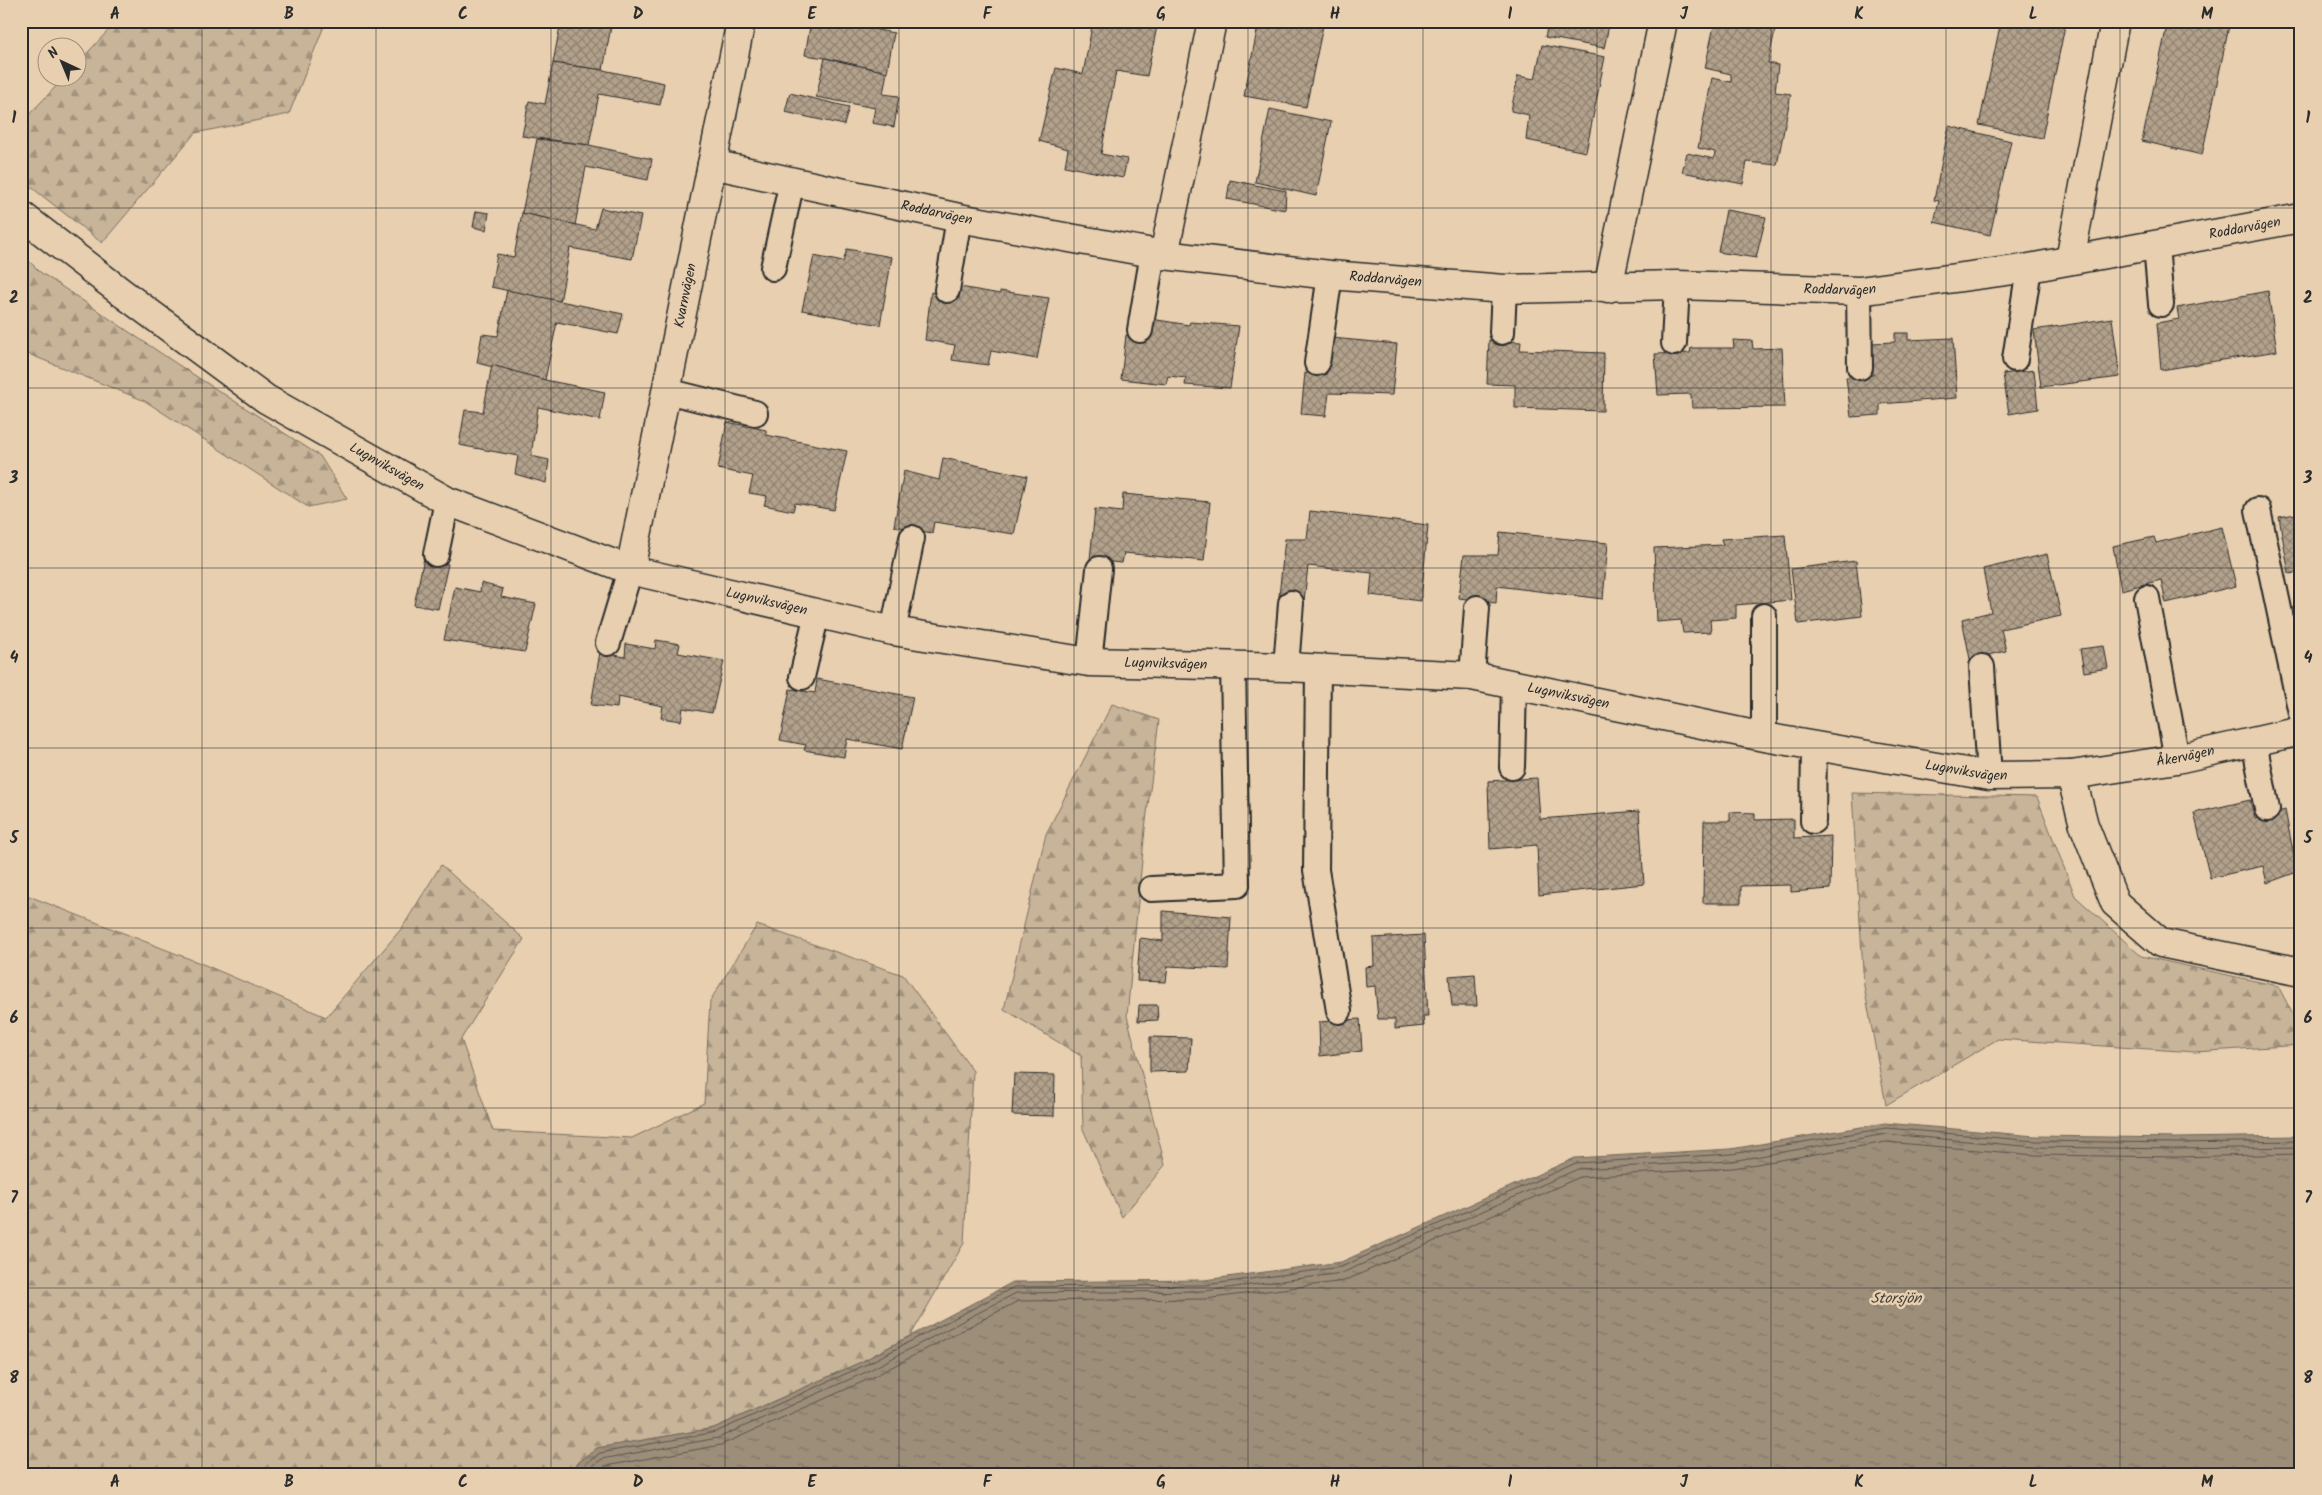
<svg xmlns="http://www.w3.org/2000/svg" width="2322" height="1495" viewBox="0 0 2322 1495" font-family="Kalam,sans-serif">
	<style>
		.forest { fill: url(#forest-firs); stroke: #7a7062 }
		.water { fill: url(#water-ripples); stroke: #6f665a }
		.lines { fill: none; stroke-linecap: round; stroke-linejoin: round }
		.shore { stroke: #59534b; stroke-width: 1 }
		.building { fill: url(#building-cross-hatch); stroke: #2b2b2b }
		.lane-casing { stroke: #2b2b2b; stroke-width: 28 }
		.street-casing { stroke: #2b2b2b; stroke-width: 31 }
		.lane { stroke: #e7cfaf; stroke-width: 24 }
		.street { stroke: #e7cfaf; stroke-width: 28 }
		.grid { fill: none; stroke: #2b2b2b; stroke-width: 1; stroke-opacity: 0.55 }
		.labels { text-anchor: middle; dominant-baseline: central; stroke-width: 5; stroke-linejoin: round; paint-order: stroke }
		.street-label { font-size: 14px; fill: #2b2b2b; stroke: #e7cfaf }
		.water-label { font-size: 15px; font-style: italic; fill: #423f3b; stroke: #e7cfaf }
		.neatline { fill: none; stroke: #2b2b2b; stroke-width: 2 }
		.grid-label { font-size: 16px; text-anchor: middle; font-weight: bold; fill: #2b2b2b }
	</style>
	<defs>
		<pattern id="forest-firs" width="22" height="20" patternUnits="userSpaceOnUse" patternTransform="scale(1.25)"><rect width="22" height="20" fill="#c8b499"/><path d="M5 1l3.5 6h-7zM16 11l3.5 6h-7z" fill="#a3937d"/></pattern>
		<pattern id="water-ripples" width="26" height="14" patternUnits="userSpaceOnUse" patternTransform="scale(1.25)"><rect width="26" height="14" fill="#9d8e7a"/><path d="M2 4q2-2 4 0t4 0M15 11q2-2 4 0t4 0" fill="none" stroke="#807464"/></pattern>
		<pattern id="building-cross-hatch" width="8" height="8" patternUnits="userSpaceOnUse" patternTransform="scale(1.25)"><rect width="8" height="8" fill="#b2a18b"/><path d="M0 0l8 8M0 8l8-8" fill="none" stroke="#918372"/></pattern>
	</defs>
	<rect width="100%" height="100%" fill="#e7cfaf"/>
	<filter id="ink" filterUnits="userSpaceOnUse"><feTurbulence type="fractalNoise" baseFrequency=".02" numOctaves="2"/><feDisplacementMap in="SourceGraphic" scale="10" xChannelSelector="R" yChannelSelector="G"/><feConvolveMatrix kernelMatrix="1 2 1 2 8 2 1 2 1" color-interpolation-filters="sRGB"/></filter>
	<g filter="url(#ink)">
		<g class="forest">
			<polygon points="117,21 326,21 289,114 195,133 102,243 21,179 21,123 64,78 78,78 78,63"/>
			<polygon points="21,253 40,272 177,364 320,456 347,499 308,507 145,401 21,351"/>
			<polygon points="1112,704 1159,720 1145,829 1127,1016 1165,1165 1122,1217 1083,1129 1081,1056 1004,1009 1046,834"/>
			<polygon points="1852,793 2037,797 2075,896 2141,956 2278,986 2301,1030 2301,1045 2195,1052 1998,1039 1886,1105 1864,986"/>
			<polygon points="441,865 524,939 461,1039 493,1131 632,1138 704,1103 710,1001 757,925 903,975 973,1071 964,1243 911,1335 861,1362 714,1428 597,1448 564,1474 21,1474 21,893 205,965 326,1017 402,928"/>
		</g>
		<polygon class="water" points="1885,1123 2035,1136 2177,1138 2301,1136 2301,1474 564,1474 597,1448 714,1428 861,1362 1013,1282 1204,1280 1341,1262 1575,1158 1731,1149"/>
		<g class="lines">
			<g class="shore">
				<polyline points="572,1474 600,1453 716,1432 863,1366 1014,1287 1205,1285 1341,1267 1576,1163 1732,1154 1886,1128 2035,1141 2177,1143 2301,1141"/>
				<polyline points="582,1474 602,1459 718,1438 866,1372 1016,1293 1205,1291 1342,1273 1578,1169 1732,1161 1886,1134 2035,1147 2177,1149 2301,1147"/>
				<polyline points="595,1474 606,1466 721,1445 869,1379 1018,1301 1205,1299 1344,1281 1580,1177 1733,1168 1886,1142 2035,1155 2177,1157 2301,1154"/>
			</g>
		</g>
		<g class="building">
			<polygon points="561,21 612,21 603,70 553,63"/>
			<polygon points="646,21 677,21 677,27"/>
			<polygon points="811,21 830,21 894,33 887,72 825,58 805,55"/>
			<polygon points="1093,21 1158,21 1147,76 1116,71 1101,154 1127,159 1123,178 1065,166 1068,149 1039,141 1056,68 1083,74"/>
			<polygon points="1259,21 1324,21 1306,107 1244,96"/>
			<polygon points="1549,21 1610,21 1604,48 1545,37"/>
			<polygon points="1715,21 1777,21 1768,63 1778,65 1775,92 1791,94 1777,165 1747,162 1743,184 1682,172 1687,153 1714,159 1715,152 1698,148 1712,78 1731,82 1731,74 1705,68"/>
			<polygon points="2001,21 2066,21 2042,138 1979,125"/>
			<polygon points="2168,21 2230,21 2202,155 2142,141"/>
			<polygon points="1542,45 1605,57 1586,152 1526,140 1529,115 1511,111 1518,76 1535,79"/>
			<polygon points="825,58 887,72 883,94 899,96 894,127 872,123 875,108 816,97"/>
			<polygon points="553,63 603,70 664,83 660,105 599,94 589,145 522,136 529,101 545,104"/>
			<polygon points="790,93 849,107 844,125 785,112"/>
			<polygon points="1270,109 1331,122 1316,196 1255,182"/>
			<polygon points="1949,126 2011,141 1990,235 1934,222 1939,201 1934,200"/>
			<polygon points="537,139 589,145 652,159 648,180 586,167 575,225 522,213"/>
			<polygon points="1230,180 1286,191 1285,210 1227,199"/>
			<polygon points="601,208 641,216 632,259 570,248 560,302 491,287 497,254 514,257 522,213 595,229"/>
			<polygon points="1726,210 1766,217 1756,258 1718,252"/>
			<polygon points="476,211 489,213 486,230 473,227"/>
			<polygon points="847,249 892,257 880,325 802,310 814,256 843,262"/>
			<polygon points="960,287 1000,294 1000,291 1049,298 1037,359 991,351 988,365 952,360 955,345 925,340 931,292 959,299"/>
			<polygon points="507,290 623,314 618,334 557,322 545,380 477,363 482,334 498,336"/>
			<polygon points="2268,291 2277,351 2161,370 2157,323 2179,319 2177,308"/>
			<polygon points="2112,318 2120,377 2041,387 2034,330"/>
			<polygon points="1151,319 1189,325 1190,322 1239,326 1230,388 1185,385 1186,378 1168,376 1166,384 1121,379 1126,335 1147,338"/>
			<polygon points="1895,333 1908,333 1908,340 1953,338 1957,398 1880,404 1880,415 1851,417 1846,377 1873,375 1871,343 1895,342"/>
			<polygon points="1331,338 1397,344 1392,395 1329,393 1326,416 1301,414 1305,373 1326,375"/>
			<polygon points="1489,340 1521,342 1520,350 1604,353 1603,411 1515,408 1515,385 1487,384"/>
			<polygon points="1733,340 1752,341 1753,349 1782,348 1785,407 1692,408 1691,394 1658,395 1655,354 1690,353 1691,348 1734,348"/>
			<polygon points="492,365 545,380 605,392 600,420 538,407 531,456 549,460 546,483 515,474 518,456 459,445 465,410 483,412"/>
			<polygon points="2034,370 2038,409 2009,414 2003,374"/>
			<polygon points="727,422 766,430 766,435 847,451 834,510 795,503 793,511 764,505 767,496 749,493 753,476 718,469"/>
			<polygon points="943,458 1027,476 1014,534 934,522 932,533 894,526 904,471 939,480"/>
			<polygon points="1123,494 1210,502 1204,561 1124,553 1122,563 1090,560 1095,509 1122,512"/>
			<polygon points="1310,511 1428,525 1421,601 1370,595 1372,573 1308,566 1304,601 1279,596 1285,539 1307,539"/>
			<polygon points="2301,513 2301,572 2289,574 2279,517"/>
			<polygon points="2222,527 2236,586 2166,603 2161,580 2121,590 2113,546 2154,537 2156,543"/>
			<polygon points="1500,532 1608,543 1603,599 1497,586 1496,603 1459,598 1464,555 1498,555"/>
			<polygon points="1785,535 1791,600 1736,605 1736,618 1710,620 1711,632 1683,633 1681,620 1657,622 1654,548 1723,545 1721,539"/>
			<polygon points="2047,554 2061,616 2001,629 2006,651 1970,659 1962,619 1991,612 1983,569"/>
			<polygon points="424,558 448,564 438,609 414,605"/>
			<polygon points="1856,561 1862,616 1798,624 1791,569"/>
			<polygon points="481,583 503,589 501,597 536,604 525,652 444,640 455,587 480,592"/>
			<polygon points="656,640 680,644 678,653 724,661 712,713 683,708 681,721 661,718 663,706 618,697 617,708 591,705 600,652 625,657 626,644 655,649"/>
			<polygon points="2104,646 2108,668 2084,672 2080,649"/>
			<polygon points="817,679 913,697 902,749 847,739 844,757 804,750 806,745 780,740 790,689 815,693"/>
			<polygon points="1537,778 1540,819 1639,811 1644,884 1539,895 1537,845 1490,849 1488,781"/>
			<polygon points="2250,800 2255,819 2285,810 2297,872 2267,883 2263,866 2210,878 2194,813"/>
			<polygon points="1730,812 1755,813 1755,820 1794,819 1794,838 1831,836 1830,889 1791,892 1791,885 1741,886 1741,903 1703,903 1704,821 1730,821"/>
			<polygon points="1163,911 1231,917 1228,969 1168,966 1166,982 1137,981 1140,938 1163,941"/>
			<polygon points="1424,935 1428,1016 1423,1016 1424,1026 1395,1029 1395,1019 1378,1019 1375,986 1366,987 1365,967 1374,966 1373,938"/>
			<polygon points="1475,974 1477,1006 1452,1006 1449,976"/>
			<polygon points="1139,1005 1157,1005 1158,1020 1138,1021"/>
			<polygon points="1360,1019 1362,1051 1320,1056 1319,1022"/>
			<polygon points="1150,1037 1191,1038 1189,1071 1150,1072"/>
			<polygon points="1014,1074 1055,1075 1054,1116 1012,1115"/>
		</g>
		<g class="lines">
			<defs>
				<g id="lane">
					<polyline points="2156,245 2161,304"/>
					<polyline points="773,268 792,181"/>
					<polyline points="947,290 959,218"/>
					<polyline points="1859,291 1860,367"/>
					<polyline points="1140,330 1153,253"/>
					<polyline points="1502,332 1504,289"/>
					<polyline points="1674,343 1677,285"/>
					<polyline points="2015,359 2029,268"/>
					<polyline points="1317,363 1330,275"/>
					<polyline points="667,391 755,413"/>
					<polyline points="2258,510 2301,713"/>
					<polyline points="436,554 447,501"/>
					<polyline points="2147,598 2177,759"/>
					<polyline points="1764,616 1764,737"/>
					<polyline points="893,631 912,538"/>
					<polyline points="608,643 630,570"/>
					<polyline points="1089,662 1099,569"/>
					<polyline points="1286,667 1291,603"/>
					<polyline points="1982,667 1989,776"/>
					<polyline points="1318,668 1316,870 1339,1011"/>
					<polyline points="1472,676 1477,608"/>
					<polyline points="802,677 817,613"/>
					<polyline points="2254,742 2267,809"/>
					<polyline points="1512,767 1514,685"/>
					<polyline points="1813,821 1814,745"/>
					<polyline points="1151,889 1237,885 1233,665"/>
				</g>
				<g id="street">
					<path id="s1" d="M712,164L959,218L1164,255L1330,275L1504,289L1677,285L1859,291L2029,268L2301,218"/>
					<path id="s2" d="M21,215L121,292L266,399L447,501L630,570L893,631L1089,662L1286,667L1472,676L1764,737L1989,776L2071,775L2084,825L2115,903L2161,943L2301,972"/>
					<polyline points="1164,255 1212,21"/>
					<polyline points="2070,260 2115,21"/>
					<polyline points="1608,288 1663,21"/>
					<path id="s3" d="M630,570L741,21"/>
					<path id="s4" d="M2071,775L2177,759L2301,731"/>
				</g>
			</defs>
			<use href="#lane" class="lane-casing"/>
			<use href="#street" class="street-casing"/>
			<use href="#lane" class="lane"/>
			<use href="#street" class="street"/>
		</g>
	</g>
	<path class="grid" d="M202,21V1474M376,21V1474M551,21V1474M725,21V1474M899,21V1474M1074,21V1474M1248,21V1474M1423,21V1474M1597,21V1474M1771,21V1474M1946,21V1474M2120,21V1474M21,208H2301M21,388H2301M21,568H2301M21,748H2301M21,928H2301M21,1108H2301M21,1288H2301"/>
	<g class="labels">
		<g class="street-label">
			<text stroke="none"><textPath href="#s1" startOffset="230">Roddarvägen</textPath></text>
			<text stroke="none"><textPath href="#s1" startOffset="1549">Roddarvägen</textPath></text>
			<text stroke="none"><textPath href="#s1" startOffset="684">Roddarvägen</textPath></text>
			<text stroke="none"><textPath href="#s1" startOffset="1139">Roddarvägen</textPath></text>
			<text stroke="none"><textPath href="#s3" startOffset="280">Kvarnvägen</textPath></text>
			<text stroke="none"><textPath href="#s2" startOffset="445">Lugnviksvägen</textPath></text>
			<text stroke="none"><textPath href="#s2" startOffset="850">Lugnviksvägen</textPath></text>
			<text stroke="none"><textPath href="#s2" startOffset="1255">Lugnviksvägen</textPath></text>
			<text stroke="none"><textPath href="#s2" startOffset="1660">Lugnviksvägen</textPath></text>
			<text stroke="none"><textPath href="#s4" startOffset="116">Åkervägen</textPath></text>
			<text stroke="none"><textPath href="#s2" startOffset="2065">Lugnviksvägen</textPath></text>
		</g>
		<g class="water-label">
			<text x="1896" y="1299">Storsjön</text>
		</g>
	</g>
	<rect width="2322" height="1495" fill="none" stroke="#e7cfaf" stroke-width="55"/>
	<g transform="translate(62 62) rotate(316)"><circle r="24" fill="#e7cfaf" stroke="#9c8d7a"/>
	<path d="M0-4L9 19L0 12L-9 19Z" fill="#2b2b2b"/>
	<text y="-8" font-size="14" font-weight="bold" text-anchor="middle" fill="#2b2b2b">N</text>
	</g>
	<rect x="28" y="28" width="2266" height="1440" class="neatline"/>
	<g class="grid-label">
		<text x="115" y="19">A</text>
		<text x="289" y="19">B</text>
		<text x="463" y="19">C</text>
		<text x="638" y="19">D</text>
		<text x="812" y="19">E</text>
		<text x="987" y="19">F</text>
		<text x="1161" y="19">G</text>
		<text x="1335" y="19">H</text>
		<text x="1510" y="19">I</text>
		<text x="1684" y="19">J</text>
		<text x="1859" y="19">K</text>
		<text x="2033" y="19">L</text>
		<text x="2207" y="19">M</text>
		<text x="14" y="123">1</text>
		<text x="2308" y="123">1</text>
		<text x="14" y="303">2</text>
		<text x="2308" y="303">2</text>
		<text x="14" y="483">3</text>
		<text x="2308" y="483">3</text>
		<text x="14" y="663">4</text>
		<text x="2308" y="663">4</text>
		<text x="14" y="843">5</text>
		<text x="2308" y="843">5</text>
		<text x="14" y="1023">6</text>
		<text x="2308" y="1023">6</text>
		<text x="14" y="1203">7</text>
		<text x="2308" y="1203">7</text>
		<text x="14" y="1383">8</text>
		<text x="2308" y="1383">8</text>
		<text x="115" y="1487">A</text>
		<text x="289" y="1487">B</text>
		<text x="463" y="1487">C</text>
		<text x="638" y="1487">D</text>
		<text x="812" y="1487">E</text>
		<text x="987" y="1487">F</text>
		<text x="1161" y="1487">G</text>
		<text x="1335" y="1487">H</text>
		<text x="1510" y="1487">I</text>
		<text x="1684" y="1487">J</text>
		<text x="1859" y="1487">K</text>
		<text x="2033" y="1487">L</text>
		<text x="2207" y="1487">M</text>
	</g>
</svg>
